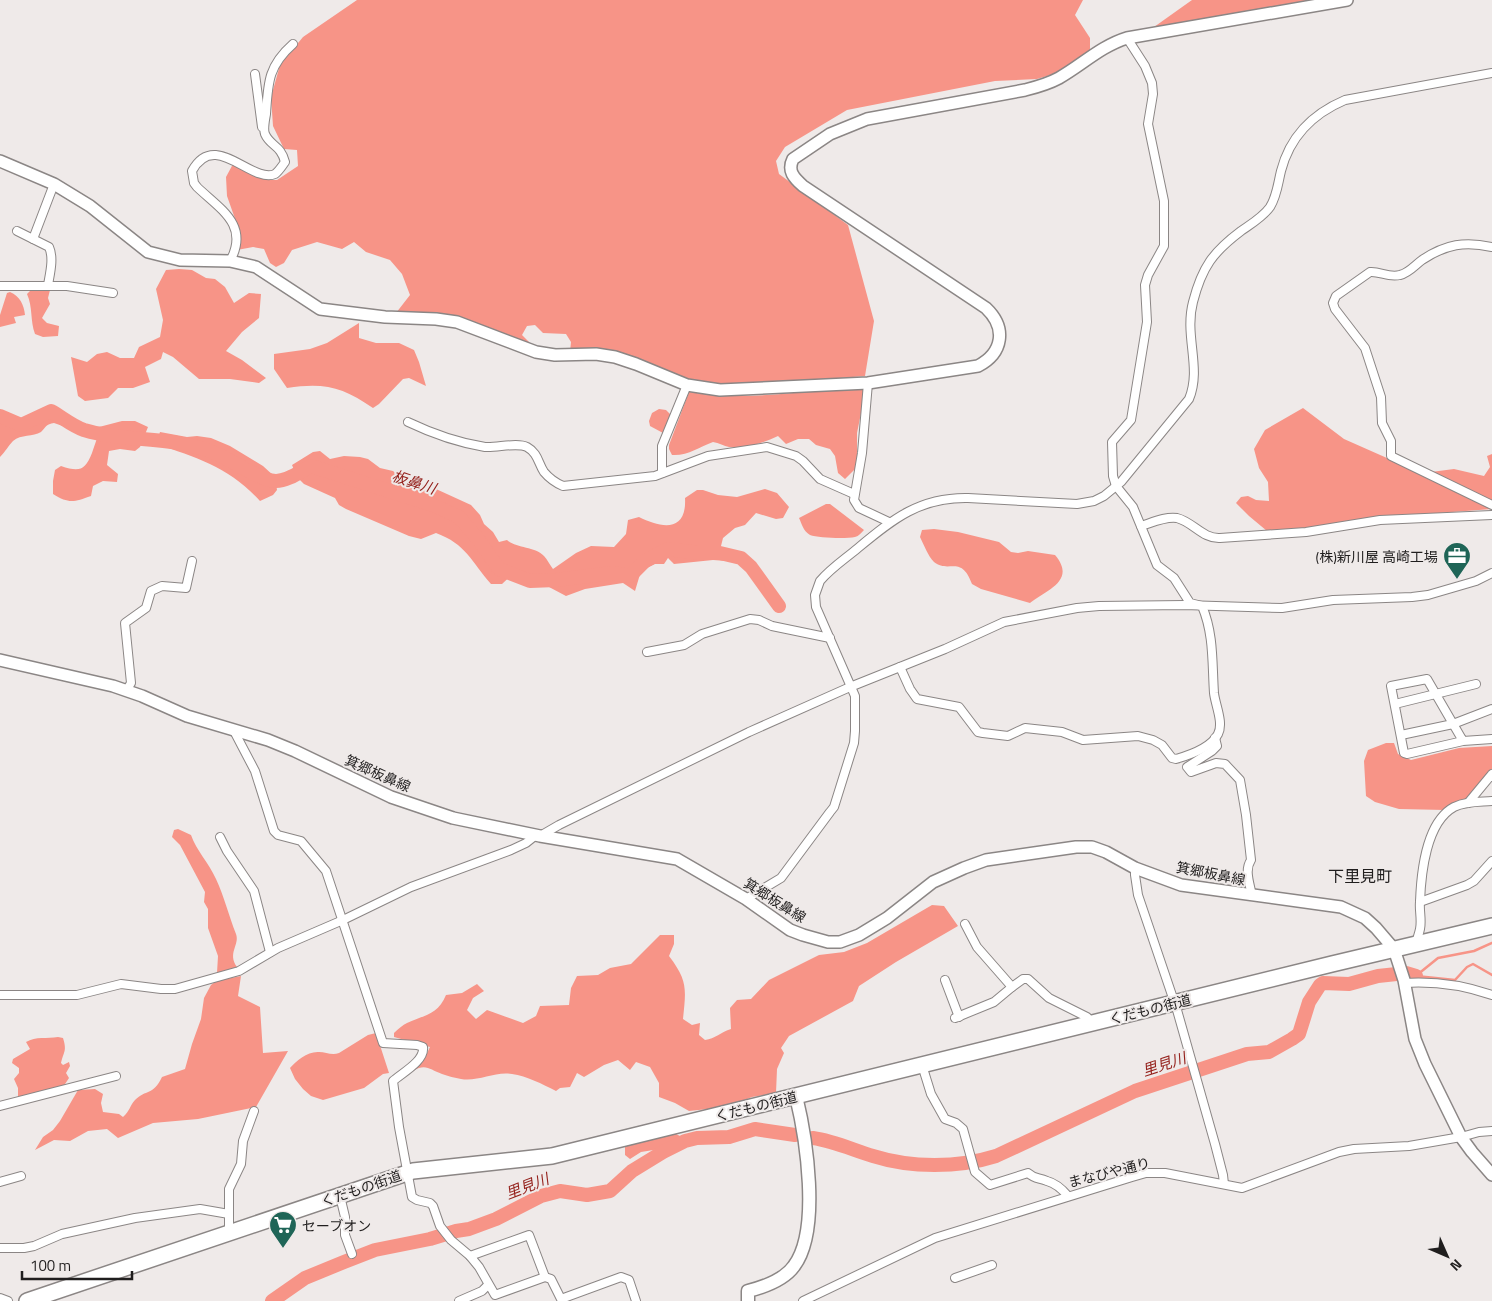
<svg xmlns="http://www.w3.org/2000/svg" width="1492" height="1301" viewBox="0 0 1492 1301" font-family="'Titillium Web','Noto Sans JP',sans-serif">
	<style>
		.forest { fill: #f79487 }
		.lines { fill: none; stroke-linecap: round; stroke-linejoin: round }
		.stream { stroke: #f79487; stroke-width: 2.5 }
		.river { stroke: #f79487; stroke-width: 14 }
		.street-casing { stroke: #8b8685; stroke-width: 10 }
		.secondary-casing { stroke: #8b8685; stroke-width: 14 }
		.primary-casing { stroke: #8b8685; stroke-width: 15 }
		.highway-casing { stroke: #8b8685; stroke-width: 18 }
		.street { stroke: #fff; stroke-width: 8 }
		.secondary { stroke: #fff; stroke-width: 11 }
		.primary { stroke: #fff; stroke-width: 12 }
		.highway { stroke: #fff; stroke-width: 15 }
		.labels { text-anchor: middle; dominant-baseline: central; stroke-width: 4; stroke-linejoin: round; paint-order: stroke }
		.poi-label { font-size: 14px; fill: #201e1e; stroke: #efeae9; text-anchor: end }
		.street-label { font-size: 14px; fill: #201e1e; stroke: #efeae9 }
		.water-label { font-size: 15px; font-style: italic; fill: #95221d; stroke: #efeae9 }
		.quarter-label { font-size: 16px; fill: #201e1e; stroke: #efeae9 }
	</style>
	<rect width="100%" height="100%" fill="#efeae9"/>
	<g class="forest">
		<polygon points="357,0 1083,0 1075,15 1090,38 1090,52 1057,73 1037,79 995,81 847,110 785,147 776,161 779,174 848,225 874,321 865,376 743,386 695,382 570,352 571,342 566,334 543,333 535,325 527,326 522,335 530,343 530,349 471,325 396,313 410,295 402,274 390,260 366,252 354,242 342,249 317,242 292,250 284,263 276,267 270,263 264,249 253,247 237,250 239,230 227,196 226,177 233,164 267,180 277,180 298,166 297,150 284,149 273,126 271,97 280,65 303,37"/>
		<polygon points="1192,0 1319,0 1154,27"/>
		<polygon points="179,269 192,270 206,278 215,279 225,287 234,303 249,293 261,294 259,318 242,332 226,351 242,360 266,378 259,383 230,379 199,379 173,357 163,352 161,359 145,367 150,382 133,388 118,388 108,398 85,401 78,396 71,357 87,362 97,354 107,352 120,358 134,358 139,347 160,337 163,320 156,289 166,270"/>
		<path d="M39,289L50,290L48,298L50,304L42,318L47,323L59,326L58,336L43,337L35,334C30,321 33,307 27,294L31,290Z"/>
		<path d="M10,292C20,296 24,305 25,315L14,317L16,323L0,327V315L7,293Z"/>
		<path d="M359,323V338L376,343H399L414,350L419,362L426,386L409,378L403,379L379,404L373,408C343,387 324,382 287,388L274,369V354L310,349L327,343Z"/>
		<path d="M828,389L864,390L863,403L857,433V462L855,469L845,479L838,473L835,456L830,449L816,445L809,439H798L786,444L778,436C763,443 746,449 729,447C724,446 719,443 713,442C699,447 688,456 672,455L669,449V445L689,392C735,399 782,395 828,389Z"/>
		<polygon points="1303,408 1344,439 1405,466 1431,472 1454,469 1484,476 1490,467 1487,456 1492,454 1492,509 1386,517 1320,528 1267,531 1249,516 1236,503 1241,497 1248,496 1256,500 1269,501 1268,482 1259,468 1254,449 1265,430"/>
		<polygon points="659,409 666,410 671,415 669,423 663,433 650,426 649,421 652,413"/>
		<path d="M48,416C63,417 76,422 89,429L86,434L54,423C46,424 46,427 41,432C33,437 21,434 13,441C9,445 5,452 0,457V422L18,430Z"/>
		<path d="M122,421H135L148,427L140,447L135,451L120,449L109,451L107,465L118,474L117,482L103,481L93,486L91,496C74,502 69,504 53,494V481L55,470L61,466C79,472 85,471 92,453C95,444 98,437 99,427Z"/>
		<path d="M160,432L187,437L197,436L211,438L230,446L263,466L275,477L277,490L273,495L260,501C229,467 198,458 156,444Z"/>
		<path d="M320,451L330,459L344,456L360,457L368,459L380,468L393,471L401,478L436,489L471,505L480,515L484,524L493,532L499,542L507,540C517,549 534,546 544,556C547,559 550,565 553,569L576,553L591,546L614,547L626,534L628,520L639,517C661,528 687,533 685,498L697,490H703L718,495L737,497L765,489L777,493L789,507L783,518L776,519L756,513L745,525L735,528L723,538L720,550L741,554L750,572L739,563L727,561L713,560L674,564L668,558L664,564H655L641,571L635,591L623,583L585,589L566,596L549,587L542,577L515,572L502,584H491C471,561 466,544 436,533L421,539L409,536L346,509L339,505L335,498L304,484L297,477L292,465L313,452Z"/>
		<path d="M826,504H830L864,530C861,533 859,536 855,537C846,539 818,538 810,535C803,531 802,524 799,518Z"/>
		<path d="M934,529L958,532L999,542L1011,552L1018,553L1028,551L1055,555C1077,581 1046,590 1030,603L981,589L972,584C961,554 949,574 934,562C928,556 924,545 920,537L922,530Z"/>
		<polygon points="1386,743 1394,743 1398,754 1411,760 1459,748 1492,746 1492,769 1467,799 1445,810 1399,809 1375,802 1366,796 1364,761 1368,750"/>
		<path d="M178,829L191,835C196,850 209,863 216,879C224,896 229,916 236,934C240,945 227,953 237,967L217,973L218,956L208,928V909L204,902L205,892L180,845L172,837L174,830Z"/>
		<path d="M932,905L944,906L958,926L896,962L859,986L853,1001L789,1036L781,1048L784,1053L777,1069L776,1093L752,1097L727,1107L689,1111L675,1103L659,1097V1083L650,1067L636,1062L630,1070L618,1060L604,1065L584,1077L577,1073L570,1087L560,1088L556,1091C542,1084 527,1076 512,1074C495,1071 478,1082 461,1079C455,1078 448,1076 442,1074C430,1070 426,1063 413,1071L424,1059L430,1047L394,1037V1033C398,1029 403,1025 407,1023C424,1015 438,1015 446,995L462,993L477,984L484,991L473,998L467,1010L476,1019L487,1010L523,1023L536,1016L540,1006L569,1005L571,988L577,976L598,975L610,968L631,964L660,935H674V944L669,956C688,981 686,989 683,1019L692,1025L700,1023L699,1035L705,1040C715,1039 721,1032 731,1029L730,1008L737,1000L751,999L769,980L819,955L844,952L867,943Z"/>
		<path d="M241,976L238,996L260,1007L263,1053L288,1051L256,1107L198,1119L153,1123L118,1138L107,1129L88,1131L70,1141L54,1140L35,1150L43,1137L53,1130L60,1121L78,1090L95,1089L103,1094L101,1103L103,1112L119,1114L123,1117C130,1111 130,1105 135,1100C146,1089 153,1096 162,1077L185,1069L192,1044L201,1019L204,998L211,985L216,981Z"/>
		<path d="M376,1033L389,1073L383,1074L364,1088L323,1100L311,1096L303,1089L295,1079L290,1068C296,1061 308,1051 319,1052C326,1052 332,1056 339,1053L368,1035Z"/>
		<path d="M58,1037L63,1038C67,1051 64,1051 61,1063L63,1065L69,1062L70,1066L66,1073L69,1078L63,1087L20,1098L18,1096V1088L14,1079L19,1073V1068L12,1063L13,1059L30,1049L26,1042C36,1036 47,1039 58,1037Z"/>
		<polygon points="674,1133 680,1136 681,1140 666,1148 641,1152 630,1159 625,1155 625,1146 632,1142"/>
	</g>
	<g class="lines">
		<g class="stream">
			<polyline points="1417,975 1438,958 1474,951 1492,943"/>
			<polyline points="1416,976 1455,980 1467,967 1473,964 1492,975"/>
		</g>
		<g class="river">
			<path d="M0,416L21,425L51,411C62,417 72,426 84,430C127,443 171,435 215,453C231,459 260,481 276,481C288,481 301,471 311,466L433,505L459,517L478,539L499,569L530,581L556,580L612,573L630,576L645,561L668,549L698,553H720L741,558L751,567L779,606"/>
			<path d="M813,1138C834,1141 853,1150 873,1156C911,1168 958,1168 996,1156L1135,1091L1247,1054L1269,1052L1292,1039L1299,1034L1309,1002L1320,985L1323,983L1349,984L1378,976L1406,973L1416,976"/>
			<polyline points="272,1301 305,1278 344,1262 375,1250 430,1239 456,1231 469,1229 496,1219 541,1196 560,1191 587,1195 610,1191 632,1171 663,1152 685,1141 697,1138 729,1137 755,1129 795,1135"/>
		</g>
		<defs>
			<g id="street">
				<polyline points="255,74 262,127"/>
				<path d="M17,231L49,247C54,258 50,273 48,285"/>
				<polyline points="33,239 54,184"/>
				<path d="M1492,247C1465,241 1446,244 1422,260C1415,265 1409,273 1400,275C1388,278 1380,271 1370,272L1336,296L1333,303L1335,309L1365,348L1381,397L1382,423L1391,441V456L1492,505"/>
				<path d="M230,261C250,225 220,209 197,187L194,183L192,171C215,129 251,184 275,174C279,171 282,166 285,162C281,145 270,146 265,134C263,129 265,120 266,114C268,83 268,66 293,44"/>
				<polyline points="0,286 67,286 113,293"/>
				<polyline points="868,383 862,453 854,500 859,508 889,522"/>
				<path d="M408,422C431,433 460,443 485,447C497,448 517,442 527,447C538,453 538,463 544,472C549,478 556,483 563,486L655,476L708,456L767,447L796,456L803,461L820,479L854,494"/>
				<polyline points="662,473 662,446 687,385"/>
				<path d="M1141,526C1151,523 1166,516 1177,518C1193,522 1203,539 1220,538L1306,532L1380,520L1492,515"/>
				<polyline points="647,652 684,645 702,634 750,619 759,620 772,626 830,638"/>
				<path d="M900,667L910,689L917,699L959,707L978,732L983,733L1008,736L1025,728L1062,732L1083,740L1138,736L1153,740L1162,745L1172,758L1176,759C1190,755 1211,748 1218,734C1224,723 1215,704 1214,693C1212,663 1214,634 1202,606L1190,603L1174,578L1157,565L1133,507L1116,486L1113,476L1112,442L1131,420L1147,322L1145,285L1148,275L1164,246V201L1148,124L1153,94L1152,83L1145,66L1127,38"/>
				<polyline points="126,691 131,683 125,623 146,608 151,591 162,586 186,588 192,561"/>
				<polyline points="1395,704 1476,684"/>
				<path d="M234,731L255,771L274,831L278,835L301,841L326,871L383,1043L417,1045L423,1047C425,1061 402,1073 393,1081L399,1127L412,1197L417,1200L430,1203L433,1206L440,1226L451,1240L470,1256L479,1267L495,1295L545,1277"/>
				<polyline points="1401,735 1453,724 1492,709"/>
				<path d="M1215,738L1217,746L1212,751L1187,767L1191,772L1216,763L1225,764L1240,780L1246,815L1251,860C1244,870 1250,884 1252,896"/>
				<polyline points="1463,741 1427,679 1391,686 1404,753 1407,754 1463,741 1492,739"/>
				<polyline points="1468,803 1492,774"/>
				<polyline points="540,836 559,825 749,732 850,687 945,649 1004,622 1077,608 1099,606 1184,605 1282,608 1333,600 1412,597 1428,595 1476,581 1492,573"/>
				<polyline points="220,837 227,851 254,891 270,952"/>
				<polyline points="1135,868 1135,875 1138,895 1177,1010 1215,1144 1223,1175 1224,1184"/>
				<path d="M746,899L781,878L830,812L834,807L854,743L855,731V696L816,607L815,595L820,581C831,568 845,559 858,548C893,519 920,497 968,498L1077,504L1094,501L1104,496L1121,482L1189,399C1202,368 1184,336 1193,302C1202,267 1213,252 1241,231C1251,224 1263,217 1270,207C1277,196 1278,183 1281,171C1290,136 1312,114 1345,100L1492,73"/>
				<polyline points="1420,902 1467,885 1474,881 1492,861"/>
				<polyline points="965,924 977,947 1012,987 1023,979 1028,979 1049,998 1087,1017 1092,1023"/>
				<path d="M1416,944C1417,939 1419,934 1420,929C1422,920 1419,910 1420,902C1421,874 1426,822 1454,807C1466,801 1479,802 1492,801"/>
				<polyline points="945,980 959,1017"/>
				<path d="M1404,983C1435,981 1463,985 1492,995"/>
				<polyline points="0,995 77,995 121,984 161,989 175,989 239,971 278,948 343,920 411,887 511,850 526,843 536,835"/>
				<polyline points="955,1018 994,1002 1012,987"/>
				<path d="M922,1065L931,1094L945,1119L956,1123L963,1129L975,1172L990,1185L1028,1173C1036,1180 1038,1177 1047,1181C1055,1183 1062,1189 1068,1196"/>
				<polyline points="0,1106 116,1076"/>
				<polyline points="0,1182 21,1176"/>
				<polyline points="340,1196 345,1217 345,1235 352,1254"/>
				<polyline points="229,1232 229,1189 241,1164 243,1141 254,1111"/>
				<polyline points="0,1248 24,1248 34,1246 62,1234 135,1218 200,1209 229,1214"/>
				<polyline points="470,1256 529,1235 545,1277 551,1279 561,1299 621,1277 629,1280 636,1301"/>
				<polyline points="955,1278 992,1265"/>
				<polyline points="0,1298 8,1301"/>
				<polyline points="459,1301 482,1291 488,1285"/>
				<polyline points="803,1301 935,1238 1132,1177 1146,1173 1165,1173 1242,1188 1339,1152 1354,1149 1409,1146 1461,1137 1479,1132 1492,1131"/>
			</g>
			<g id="secondary">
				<path d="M0,161L54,184L90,206L148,252L180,260L230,261L256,267L320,309L385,317L436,319L457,322L536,352L555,355L596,354L615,357L636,364L687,385L720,390L868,383L978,366C1003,353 1007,328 986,308L803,186C794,178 787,171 793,159L830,134L867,119L1025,90C1037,87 1048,84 1059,78C1082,65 1101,46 1127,38L1347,0"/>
				<polyline points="0,660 113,686 142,696 187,716 268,740 295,751 391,797 453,818 540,836 677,859 746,899 790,930 803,935 828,942 840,942 859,935 887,918 933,882 964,868 986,860 1076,847 1092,847 1106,852 1135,868 1181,885 1341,907 1365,918 1376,928 1394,949 1404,980 1415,1039 1425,1064 1461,1137 1472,1152 1492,1175"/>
			</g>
			<path id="primary" d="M748,1301V1291C764,1287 784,1280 794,1266C821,1230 806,1137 796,1096"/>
			<polyline id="highway" points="27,1301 413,1171 552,1156 1332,964 1492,926"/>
		</defs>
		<use href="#street" class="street-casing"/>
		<use href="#secondary" class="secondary-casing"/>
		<use href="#primary" class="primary-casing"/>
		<use href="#highway" class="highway-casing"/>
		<use href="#street" class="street"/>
		<use href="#secondary" class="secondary"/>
		<use href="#primary" class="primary"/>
		<use href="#highway" class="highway"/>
	</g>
	<defs>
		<symbol id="office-pin" viewBox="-11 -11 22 30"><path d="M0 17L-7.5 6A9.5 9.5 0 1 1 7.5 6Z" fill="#1f6557" stroke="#efeae9"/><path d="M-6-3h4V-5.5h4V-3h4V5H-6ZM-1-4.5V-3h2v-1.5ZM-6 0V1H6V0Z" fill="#fff"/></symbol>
		<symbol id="supermarket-pin" viewBox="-11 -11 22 30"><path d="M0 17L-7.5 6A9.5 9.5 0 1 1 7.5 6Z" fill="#1f6557" stroke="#efeae9"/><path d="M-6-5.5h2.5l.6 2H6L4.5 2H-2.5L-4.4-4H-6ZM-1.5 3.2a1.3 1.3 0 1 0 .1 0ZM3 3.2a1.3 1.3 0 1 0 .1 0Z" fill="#fff"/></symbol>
	</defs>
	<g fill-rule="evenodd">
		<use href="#office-pin" x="1441" y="540" width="32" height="43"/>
		<use href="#supermarket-pin" x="267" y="1209" width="32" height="43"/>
	</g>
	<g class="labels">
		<g class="poi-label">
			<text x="1438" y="556">(株)新川屋 高崎工場</text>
			<text x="302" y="1225" text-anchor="start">セーブオン</text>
		</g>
		<g class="street-label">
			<text transform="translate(378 773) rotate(24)">箕郷板鼻線</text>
			<text transform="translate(1211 873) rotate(11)">箕郷板鼻線</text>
			<text transform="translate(775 900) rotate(32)">箕郷板鼻線</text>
			<text transform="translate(1150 1009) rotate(-14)">くだもの街道</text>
			<text transform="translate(756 1106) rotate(-14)">くだもの街道</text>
			<text transform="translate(1109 1172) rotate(-14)">まなびや通り</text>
			<text transform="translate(361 1188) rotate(-19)">くだもの街道</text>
		</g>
		<g class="water-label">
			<text transform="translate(414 482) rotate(18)">板鼻川</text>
			<text transform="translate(1164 1064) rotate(-18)">里見川</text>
			<text transform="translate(527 1186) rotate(-21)">里見川</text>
		</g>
		<g class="quarter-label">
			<text x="1360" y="876">下里見町</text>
		</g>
	</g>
	<g transform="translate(1447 1256) rotate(135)" stroke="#efeae9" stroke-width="4" paint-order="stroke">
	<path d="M0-4L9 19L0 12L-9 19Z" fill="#201e1e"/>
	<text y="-8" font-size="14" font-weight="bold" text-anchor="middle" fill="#201e1e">N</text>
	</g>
	<path d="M22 1271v8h110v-8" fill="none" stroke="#201e1e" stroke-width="2.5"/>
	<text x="30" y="1271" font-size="15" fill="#201e1e" stroke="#efeae9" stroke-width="4" paint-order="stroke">100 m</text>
</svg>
